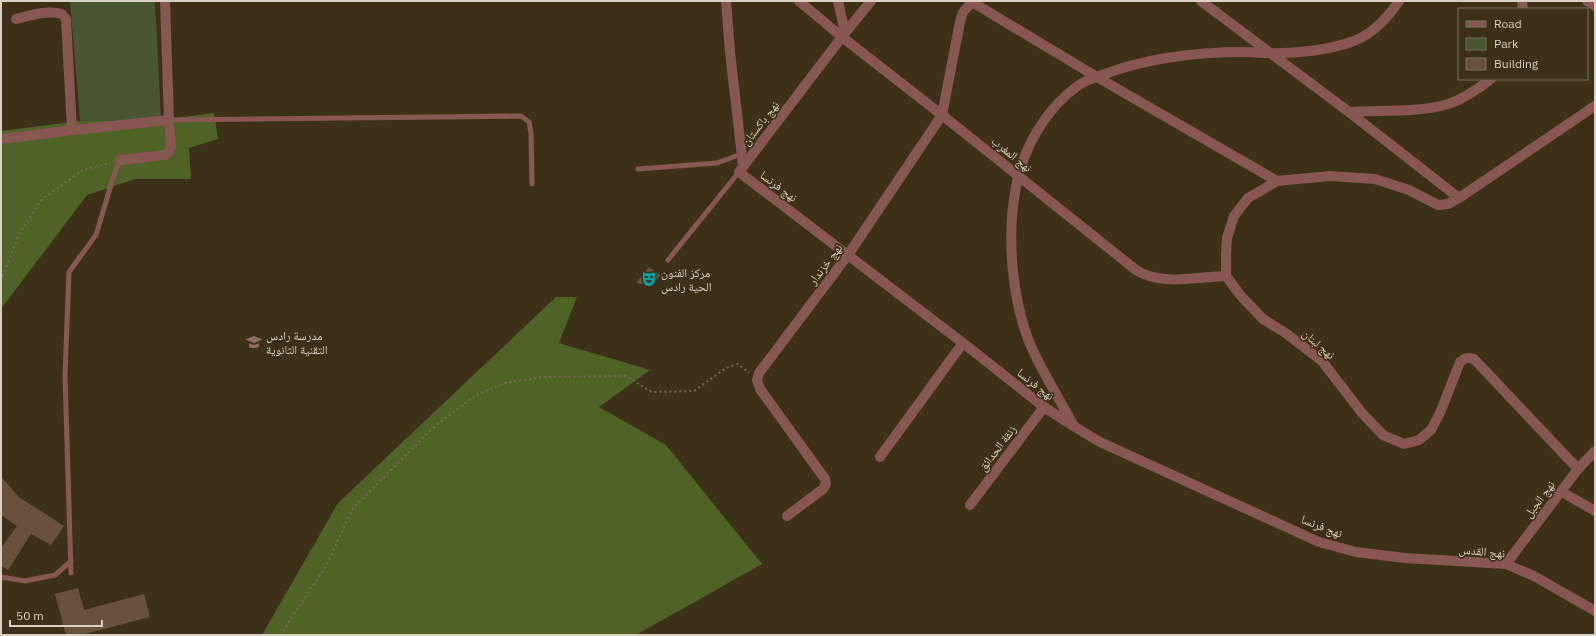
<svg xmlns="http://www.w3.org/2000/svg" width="1596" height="636" viewBox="0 0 1596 636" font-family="'IBM Plex Sans','Noto Naskh Arabic',sans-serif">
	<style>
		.green { fill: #495533 }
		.forest { fill: #4f6326 }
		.building { fill: #695140 }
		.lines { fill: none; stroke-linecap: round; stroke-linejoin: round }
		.path { stroke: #756a56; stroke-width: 2; stroke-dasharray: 2 3; stroke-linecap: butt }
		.service { stroke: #885653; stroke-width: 5 }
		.minor { stroke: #885653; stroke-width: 10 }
		.labels { text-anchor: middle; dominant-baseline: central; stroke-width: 3.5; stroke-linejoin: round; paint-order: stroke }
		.street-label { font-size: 12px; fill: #d9d1c3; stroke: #3d3018 }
		.poi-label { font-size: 12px; fill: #d9d1c3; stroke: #3d3018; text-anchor: start }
	</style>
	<rect width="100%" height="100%" fill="#3d3018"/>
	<polygon class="green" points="70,1 155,1 161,120 80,121"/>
	<g class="forest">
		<polygon points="214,113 218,139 189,148 191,179 135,179 87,195 1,309 1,131 80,121 161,120"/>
		<polygon points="556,297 577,297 559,343 650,370 599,407 666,445 762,564 636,635 262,635 338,503"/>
	</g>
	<g class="building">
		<polygon points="649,267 660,275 654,284 649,282 647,285 636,283"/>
		<polygon points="1,477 19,497 64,526 51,545 31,534 8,570 1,566 1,548 17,526 1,515"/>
		<polygon points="78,588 84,610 144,594 150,617 81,635 66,635 55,594"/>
	</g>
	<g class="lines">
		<g class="path">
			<polyline points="1,281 20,232 42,199 83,170 110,163"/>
			<polyline points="280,635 326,566 353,508 436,425 476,395 505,383 543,377 626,376 652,392 694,391 726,368 738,364 749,373"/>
		</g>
		<g class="service">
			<polyline points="169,120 521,116 529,122 531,133 532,184"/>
			<polyline points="638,169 717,163 741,154"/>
			<polyline points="668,260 739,172"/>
			<polyline points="71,573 65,375 69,272 96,235 113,178 120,160"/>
			<polyline points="1,577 25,581 55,575 71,561"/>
		</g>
		<g class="minor">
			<polyline points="726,1 730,52 743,166"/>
			<path d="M799,1L842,37L942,115L1136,270C1161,286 1197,277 1226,276"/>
			<polyline points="838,1 845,33"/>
			<polyline points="871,1 845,33 739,172 963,343 1044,407 1075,427 1100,442 1319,542 1356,552 1405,558 1506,564 1534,576 1595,611"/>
			<polyline points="1201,1 1349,112 1459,198"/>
			<polyline points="1522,1 1523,9"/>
			<polyline points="1587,1 1595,6"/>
			<polyline points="972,2 1097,77 1277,181"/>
			<path d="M16,19C31,15 47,10 62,14L66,19L72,130"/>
			<path d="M1349,112C1382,110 1417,113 1448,104C1460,101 1481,87 1491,79"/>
			<polyline points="1,139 65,131 169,120"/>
			<polyline points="120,160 165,155 169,152 171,147 169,120 165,1"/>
			<path d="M1074,426C1061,402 1046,378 1034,353C1012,306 1006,237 1016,187C1023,148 1046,108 1079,85C1086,80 1097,77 1105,74C1148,58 1198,52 1244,52C1252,52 1260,53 1269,53C1294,54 1330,50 1354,41C1374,33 1387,18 1399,1"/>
			<polyline points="880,457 963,343"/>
			<path d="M1578,469L1474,359C1467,357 1465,358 1460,362L1440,413L1431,430L1419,440L1404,444L1383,435L1362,413L1322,361L1287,334L1263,319L1241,296L1226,276V255L1227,238L1234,216L1248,198L1277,181L1330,176L1375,179L1409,190L1438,205L1448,204L1459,198L1595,106"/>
			<polyline points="1562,492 1595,511"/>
			<polyline points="970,505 1044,407"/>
			<polyline points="787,516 823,489 826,484 825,479 760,389 757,380 759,373 848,255 942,115 960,22 963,12 973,1"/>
			<polyline points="1506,564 1578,469 1595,451"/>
		</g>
	</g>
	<defs>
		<symbol id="theatre-bare" viewBox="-9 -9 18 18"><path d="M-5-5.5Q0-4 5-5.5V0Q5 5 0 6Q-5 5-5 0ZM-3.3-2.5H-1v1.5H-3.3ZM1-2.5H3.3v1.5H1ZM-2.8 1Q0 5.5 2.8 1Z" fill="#0f9aa8" stroke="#3d3018" stroke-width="2.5" paint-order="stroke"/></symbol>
		<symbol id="university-bare" viewBox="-9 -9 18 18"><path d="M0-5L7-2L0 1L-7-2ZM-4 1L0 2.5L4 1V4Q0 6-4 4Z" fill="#8d6e63" stroke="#3d3018" stroke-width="2.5" paint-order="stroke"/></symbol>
	</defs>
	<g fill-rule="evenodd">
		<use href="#theatre-bare" x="638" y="268" width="22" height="22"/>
		<use href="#university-bare" x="243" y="331" width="22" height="22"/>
	</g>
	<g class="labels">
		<g class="street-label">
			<text transform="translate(760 123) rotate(-52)">نهج باكستان</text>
			<text transform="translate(1012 154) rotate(39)">نهج المغرب</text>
			<text transform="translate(779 186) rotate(37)">نهج فرنسا</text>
			<text transform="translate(825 264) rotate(-53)">نهج خزندار</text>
			<text transform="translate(1319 344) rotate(41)">نهج لبنان</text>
			<text transform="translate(1036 384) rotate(38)">نهج فرنسا</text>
			<text transform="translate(997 448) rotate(-53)">زنقة الحدائق</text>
			<text transform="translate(1539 499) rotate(-53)">نهج الجبل</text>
			<text transform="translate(1322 526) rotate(21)">نهج فرنسا</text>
			<text transform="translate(1482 551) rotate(5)">نهج القدس</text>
		</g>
		<g class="poi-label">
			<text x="661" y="272">مركز الفنون<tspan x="661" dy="14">الحية رادس</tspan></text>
			<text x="266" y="335">مدرسة رادس<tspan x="266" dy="14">التقنية الثانوية</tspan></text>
		</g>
	</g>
	<rect width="1596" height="636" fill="none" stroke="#d9d1c3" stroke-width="4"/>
	<rect x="1458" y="8" width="130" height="72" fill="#3d3018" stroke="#7b705c"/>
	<rect x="1466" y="21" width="20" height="6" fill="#885653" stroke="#7b705c"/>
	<text x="1494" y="28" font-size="12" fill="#d9d1c3">Road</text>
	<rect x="1466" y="38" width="20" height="12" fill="#495533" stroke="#7b705c"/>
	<text x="1494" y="48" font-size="12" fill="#d9d1c3">Park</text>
	<rect x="1466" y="58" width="20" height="12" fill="#695140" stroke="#7b705c"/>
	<text x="1494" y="68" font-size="12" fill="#d9d1c3">Building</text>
	<path d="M10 620v6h92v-6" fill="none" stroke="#d9d1c3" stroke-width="2"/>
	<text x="16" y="620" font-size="12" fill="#d9d1c3" stroke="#3d3018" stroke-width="3" paint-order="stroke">50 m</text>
</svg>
